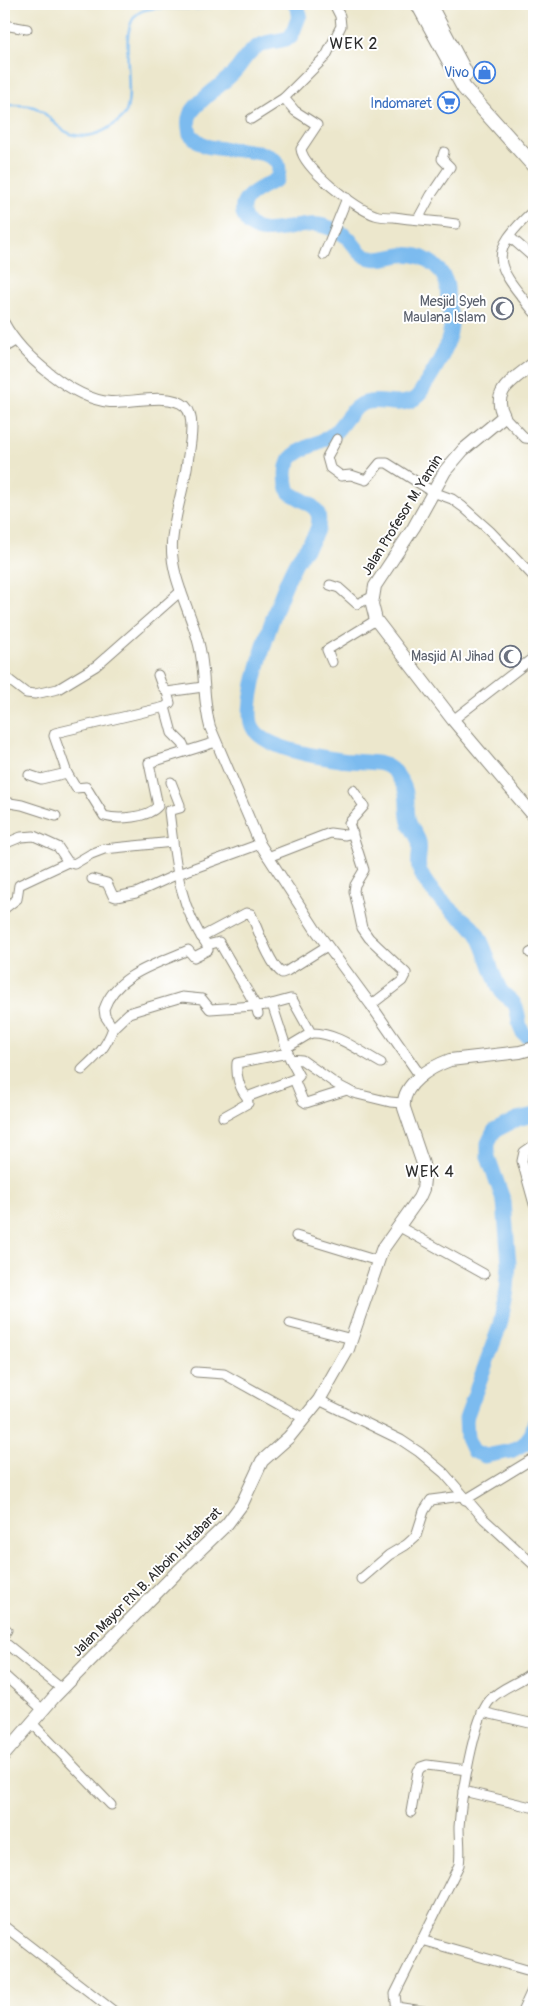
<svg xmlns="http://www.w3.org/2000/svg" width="538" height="2016" viewBox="0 0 538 2016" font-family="Pangolin,sans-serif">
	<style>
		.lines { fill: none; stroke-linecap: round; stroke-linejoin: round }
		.stream { stroke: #7bbbef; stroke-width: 2.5 }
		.river { stroke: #7bbbef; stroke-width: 15 }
		.minor-casing { stroke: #8c897c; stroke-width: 11 }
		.tertiary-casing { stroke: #8c897c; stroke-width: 12 }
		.secondary-casing { stroke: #8c897c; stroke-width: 14 }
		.trunk-casing { stroke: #8c897c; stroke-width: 16 }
		.minor { stroke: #fff; stroke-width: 9 }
		.tertiary { stroke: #fff; stroke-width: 10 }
		.secondary { stroke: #fff; stroke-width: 12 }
		.trunk { stroke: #fff; stroke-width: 14 }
		.labels { text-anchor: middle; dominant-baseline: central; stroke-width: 4; stroke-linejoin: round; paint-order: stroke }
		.shop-label { font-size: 14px; fill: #366cbe; stroke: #fff; text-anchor: end }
		.worship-label { font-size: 14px; fill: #5b616d; stroke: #fff; text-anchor: end }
		.street-label { font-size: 14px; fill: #2b2b2b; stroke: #fff }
		.quarter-label { font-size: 16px; letter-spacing: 1px; fill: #2b2b2b; stroke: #fff }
	</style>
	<rect width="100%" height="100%" fill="#fff"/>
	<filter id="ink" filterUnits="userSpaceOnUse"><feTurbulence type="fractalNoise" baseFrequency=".02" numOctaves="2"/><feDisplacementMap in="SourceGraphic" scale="10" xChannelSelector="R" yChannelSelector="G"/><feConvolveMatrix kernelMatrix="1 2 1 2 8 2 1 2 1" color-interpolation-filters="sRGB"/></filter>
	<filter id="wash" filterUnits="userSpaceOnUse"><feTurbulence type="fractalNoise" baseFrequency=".0096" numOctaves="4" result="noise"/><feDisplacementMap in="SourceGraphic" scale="20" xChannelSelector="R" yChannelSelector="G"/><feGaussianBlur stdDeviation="1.12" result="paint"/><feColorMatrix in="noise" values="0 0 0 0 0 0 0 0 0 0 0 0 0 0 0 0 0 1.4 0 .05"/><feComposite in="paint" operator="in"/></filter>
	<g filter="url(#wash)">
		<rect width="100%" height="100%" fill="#ece7cc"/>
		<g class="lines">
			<g class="stream">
				<path d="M4,105C13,105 25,104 34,107C53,114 57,137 86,136C95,135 103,132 110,127C115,124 122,119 125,114C137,92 115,26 140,12C152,5 183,9 197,9C209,8 220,5 231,4"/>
				<polyline points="4,168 4,176"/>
			</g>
			<g class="river">
				<path d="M295,4L300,14L291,37C281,42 271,40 261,45C250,49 244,60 237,69C226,83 197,100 190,115C187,121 189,128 190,134C195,139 200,143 206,146C225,153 291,143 277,179C265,187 234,196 245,218C258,244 297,221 319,225C327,226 344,233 349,239C356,247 360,256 371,258C382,261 391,256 401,255C419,252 440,264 446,282C448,288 447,295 448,301C448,306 450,311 451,316C453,340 439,363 427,382C421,390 420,397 410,401C395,407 380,398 365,403C350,407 344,425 333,434C308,452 276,448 289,492C297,498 315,504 318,514C323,532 303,550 295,564C280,593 244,693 251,723C257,748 318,757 341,760C354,762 369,761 382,764C390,766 397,774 401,781C410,794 405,808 409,822C411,829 417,835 419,842C421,851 417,860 419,868C424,885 441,900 454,912C462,919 473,925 478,935C488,952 491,974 501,991C505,997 513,999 516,1007C522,1026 515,1030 534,1041"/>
				<polyline points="534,1115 517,1119 494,1131 488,1143 488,1157 504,1202 509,1264 507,1289 500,1325 466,1418 467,1438 473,1451 485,1456 511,1451 524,1444 532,1433 534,1424"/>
			</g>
		</g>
	</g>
	<g filter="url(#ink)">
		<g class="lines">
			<defs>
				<g id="minor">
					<polyline points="4,25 27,29"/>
					<path d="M284,98L295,111L317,125L301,149C303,168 356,209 375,215C380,217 388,217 394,217C414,220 435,221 456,224"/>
					<polyline points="251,119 284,98 326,56 341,26 340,16 334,4"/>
					<path d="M534,210C484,255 497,266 534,312"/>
					<polyline points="418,219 431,195 450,167 442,159 444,152"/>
					<polyline points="510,237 534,258"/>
					<polyline points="324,255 347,198"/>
					<polyline points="4,347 14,341"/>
					<polyline points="504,416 525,438 534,439"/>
					<polyline points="337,439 327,457 330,468 341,476 351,475 366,480 380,463 387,463 433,492 452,499 463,507 490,531 534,577"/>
					<polyline points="330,585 339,588 357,604 372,597"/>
					<polyline points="332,662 327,650 376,620"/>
					<polyline points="158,675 162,686 167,692"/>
					<polyline points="4,676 26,693 35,694 58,689 96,666 181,591"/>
					<polyline points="165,707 172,733 183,744 186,751"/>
					<polyline points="453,720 534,657"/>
					<polyline points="67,773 54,736 55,733 165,707 170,703 167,692 203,687"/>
					<path d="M29,775L41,779L67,773L76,788L86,787L104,816C118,820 148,818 158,806L149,763L216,742"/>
					<path d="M171,782L180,805V808L169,811C175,858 178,906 207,945L219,942L256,1006L258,1014"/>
					<polyline points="353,790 364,806 349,823 364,870 355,885 354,891 362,928 369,938 406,973 402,981 371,1005"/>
					<polyline points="4,802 22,805 56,816"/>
					<polyline points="4,844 21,837 34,836 58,847 68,862 74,864 91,854 104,849 173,842"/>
					<polyline points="268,857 330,833 345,835 353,833"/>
					<polyline points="92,879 107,883 113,896 116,897 136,893 178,874 260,844"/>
					<polyline points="4,909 17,899 19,885 68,862"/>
					<path d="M201,937L246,913L251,914C257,927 270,966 282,973L287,971L327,946"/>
					<polyline points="530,953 534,951"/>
					<polyline points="272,1004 290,1059 302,1060 336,1084 353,1093 390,1102 403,1103"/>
					<path d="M113,1028L129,1013L135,1011L182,997L202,999L210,1009L268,1005L290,999H292L311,1033C336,1032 359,1051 381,1063"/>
					<polyline points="286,1048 311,1033"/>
					<path d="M288,1053L237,1063C236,1074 239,1089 247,1097L297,1078L299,1076L290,1059"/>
					<path d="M82,1070C97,1056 106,1048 113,1028L105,1016L104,1009C116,974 157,964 188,950L194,957L208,950L207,945"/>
					<polyline points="294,1079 303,1101 306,1103 347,1090"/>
					<polyline points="223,1117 248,1103 247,1097"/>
					<polyline points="534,1145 524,1152 522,1161 534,1204"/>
					<polyline points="398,1226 484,1274"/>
					<polyline points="296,1236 378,1261"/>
					<polyline points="290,1323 352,1339"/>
					<polyline points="196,1372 224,1374 305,1419"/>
					<polyline points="319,1400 401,1440 419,1452 444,1473 484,1519 534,1565"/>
					<polyline points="465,1500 534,1458"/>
					<polyline points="361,1579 389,1555 406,1545 416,1536 424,1511 431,1500 462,1496"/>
					<polyline points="4,1628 7,1630 4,1635"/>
					<polyline points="4,1642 62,1689"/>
					<polyline points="4,1675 43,1710"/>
					<polyline points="482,1712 534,1724"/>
					<polyline points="31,1722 111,1805"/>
					<polyline points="463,1791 531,1807 534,1806"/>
					<polyline points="411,1812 418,1771 421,1767 427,1765 467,1770"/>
					<polyline points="4,1926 115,2012"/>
					<polyline points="421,1940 534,1972"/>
					<polyline points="396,2007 429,2012"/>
					<path d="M397,2012L395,1994L459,1865C461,1853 459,1840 459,1827C461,1799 473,1719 490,1700C502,1686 522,1683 534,1670"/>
					<polyline points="522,2012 534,1986"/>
				</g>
				<path id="tertiary" d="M4,323C21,355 73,399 110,402C130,403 170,392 185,406C197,417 189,450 187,465C183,491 174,516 172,543C170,577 190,609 198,641C206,668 202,698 210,727L260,844L315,929L371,1005L421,1077"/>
				<g id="secondary">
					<path d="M534,363C517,378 489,390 504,416L463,450L445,471L414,527L375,586L372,604L376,620L453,720L534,816"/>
					<path d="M4,1755L55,1696L175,1574L227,1524L242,1504L262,1461L289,1437L319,1400L348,1349L382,1250L419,1198L423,1189L424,1179L423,1164L404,1108C401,1084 431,1067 450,1060L520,1052L534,1048"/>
				</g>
				<g id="trunk">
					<polyline points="418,4 464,88 534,166"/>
					<polyline points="429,4 466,74"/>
				</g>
			</defs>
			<use href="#minor" class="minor-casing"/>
			<use href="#tertiary" class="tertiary-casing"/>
			<use href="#secondary" class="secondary-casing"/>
			<use href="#trunk" class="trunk-casing"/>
			<use href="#minor" class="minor"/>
			<use href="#tertiary" class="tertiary"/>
			<use href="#secondary" class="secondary"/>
			<use href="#trunk" class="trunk"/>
		</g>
	</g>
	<defs>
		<symbol id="shop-ring" viewBox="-11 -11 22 22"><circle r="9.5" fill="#fff" stroke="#3f7fe0" stroke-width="1.5"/><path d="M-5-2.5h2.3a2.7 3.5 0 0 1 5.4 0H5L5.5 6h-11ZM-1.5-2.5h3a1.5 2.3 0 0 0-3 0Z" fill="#3f7fe0"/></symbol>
		<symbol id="supermarket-ring" viewBox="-11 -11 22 22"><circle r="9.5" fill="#fff" stroke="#3f7fe0" stroke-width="1.5"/><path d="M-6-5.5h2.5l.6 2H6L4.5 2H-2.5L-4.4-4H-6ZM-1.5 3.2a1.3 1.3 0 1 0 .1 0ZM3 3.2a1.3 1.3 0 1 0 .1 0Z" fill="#3f7fe0"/></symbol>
		<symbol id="mosque-ring" viewBox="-11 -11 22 22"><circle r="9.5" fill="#fff" stroke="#6b7280" stroke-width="1.5"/><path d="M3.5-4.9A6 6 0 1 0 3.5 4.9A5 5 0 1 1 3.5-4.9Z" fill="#6b7280"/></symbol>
	</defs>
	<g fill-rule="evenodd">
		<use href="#shop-ring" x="472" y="60" width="25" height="25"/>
		<use href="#supermarket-ring" x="436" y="90" width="25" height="25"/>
		<use href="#mosque-ring" x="490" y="296" width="25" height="25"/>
		<use href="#mosque-ring" x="498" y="644" width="25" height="25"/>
	</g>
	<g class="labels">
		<g class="shop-label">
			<text x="469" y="72">Vivo</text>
			<text x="432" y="103">Indomaret</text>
		</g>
		<g class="worship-label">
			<text x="486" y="301">Mesjid Syeh<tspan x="486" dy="16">Maulana Islam</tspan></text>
			<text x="494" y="656">Masjid Al Jihad</text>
		</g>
		<g class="street-label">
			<text transform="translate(402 515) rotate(-58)">Jalan Profesor M. Yamin</text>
			<text transform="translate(147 1582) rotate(-45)">Jalan Mayor P.N.B. Alboin Hutabarat</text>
		</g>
		<g class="quarter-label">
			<text x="354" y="44">WEK 2</text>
			<text x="430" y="1172">WEK 4</text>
		</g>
	</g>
	<rect width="538" height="2016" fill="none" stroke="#fff" stroke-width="20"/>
</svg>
